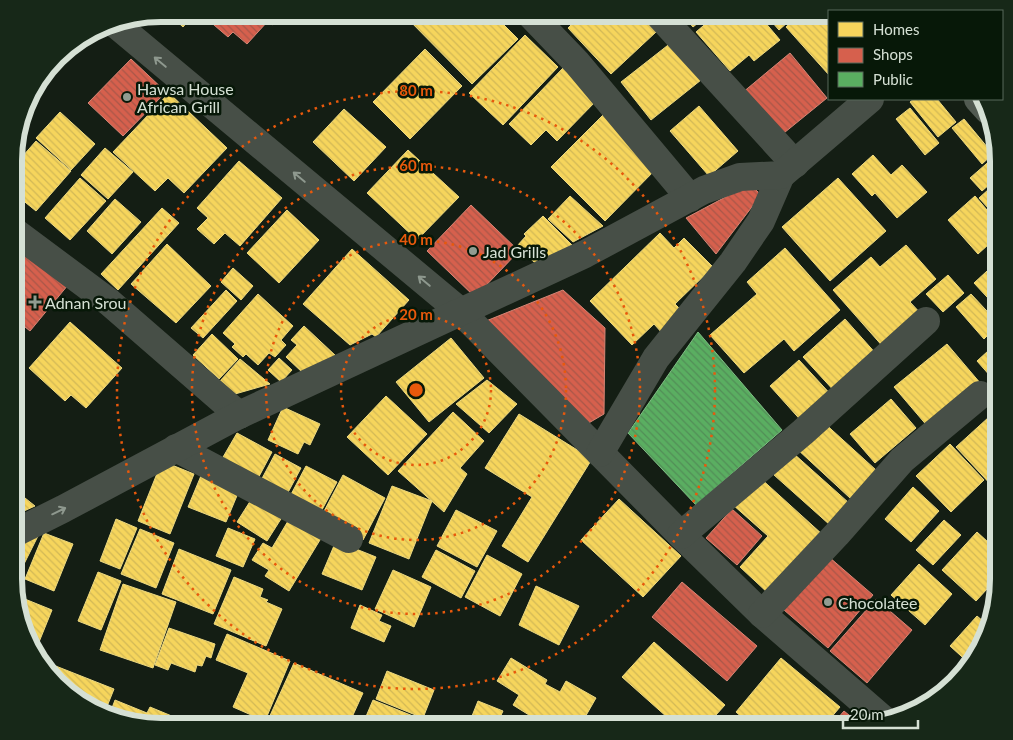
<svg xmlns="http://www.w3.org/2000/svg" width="1013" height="740" viewBox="0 0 1013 740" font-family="Lato,sans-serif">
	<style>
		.homes { fill: url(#homes-back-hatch); stroke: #ecd880 }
		.shops { fill: url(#shops-back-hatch); stroke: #d68676 }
		.public { fill: url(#public-back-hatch); stroke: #7fbd84 }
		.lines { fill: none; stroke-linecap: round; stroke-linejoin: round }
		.street { stroke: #474f47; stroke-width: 28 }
		.secondary { stroke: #515a51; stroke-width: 28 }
		.oneway { stroke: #8e988e }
		.ring { fill: none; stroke: #e8590c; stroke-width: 2.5; stroke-dasharray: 2.5 5 }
		.poi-dot { fill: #919c91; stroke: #071808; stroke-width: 2 }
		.labels { text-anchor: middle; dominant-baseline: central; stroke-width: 5; stroke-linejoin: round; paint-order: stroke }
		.poi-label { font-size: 16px; fill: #d5e0d4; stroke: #071808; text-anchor: start }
		.rim { fill: none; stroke: #d5e0d4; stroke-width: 6 }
		.centre { fill: #e8590c; stroke: #071808; stroke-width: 2.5 }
		.ring-label { font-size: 15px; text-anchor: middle; font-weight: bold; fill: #e8590c; stroke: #071808; stroke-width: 5; stroke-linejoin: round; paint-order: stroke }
	</style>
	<defs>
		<pattern id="homes-back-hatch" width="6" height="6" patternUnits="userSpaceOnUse" patternTransform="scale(1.25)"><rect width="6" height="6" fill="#f6d55c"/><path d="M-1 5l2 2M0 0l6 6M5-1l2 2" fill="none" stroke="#d2b856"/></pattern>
		<pattern id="shops-back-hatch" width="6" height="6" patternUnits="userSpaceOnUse" patternTransform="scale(1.25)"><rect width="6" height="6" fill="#d6604d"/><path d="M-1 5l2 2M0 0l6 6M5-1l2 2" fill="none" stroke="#a95749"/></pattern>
		<pattern id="public-back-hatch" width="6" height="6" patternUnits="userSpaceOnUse" patternTransform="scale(1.25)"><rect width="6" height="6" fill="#5aae61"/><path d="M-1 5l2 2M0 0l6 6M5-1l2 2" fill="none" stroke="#528e57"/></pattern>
	</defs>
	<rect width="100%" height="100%" fill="#141e14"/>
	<g class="homes">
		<polygon points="169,14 194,14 183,27"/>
		<polygon points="403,14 493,14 518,39 472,84"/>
		<polygon points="582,14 639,14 656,32 611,74 568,28"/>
		<polygon points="682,14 709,14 693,27"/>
		<polygon points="717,14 758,14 780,40 754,61 749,55 730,71 696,32"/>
		<polygon points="765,14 797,14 779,30"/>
		<polygon points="800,14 829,14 829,75 786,27"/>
		<polygon points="525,35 558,67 503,125 469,93"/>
		<polygon points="672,42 701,80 651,120 621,82"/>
		<polygon points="425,49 462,86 410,139 373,102"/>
		<polygon points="563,68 597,100 557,141 546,130 531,145 509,124"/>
		<polygon points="169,93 227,148 184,193 168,178 155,191 113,152"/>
		<polygon points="914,99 937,99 956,122 938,137 910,102"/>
		<polygon points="699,106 738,151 709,176 670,131"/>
		<polygon points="910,108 939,143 925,155 896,119"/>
		<polygon points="344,109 386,147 354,181 313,142"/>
		<polygon points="60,112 95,144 71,170 36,138"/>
		<polygon points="603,115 657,168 605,221 551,167"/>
		<polygon points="964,119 993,154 982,164 952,128"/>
		<polygon points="36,141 71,171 36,211 15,194 15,165"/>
		<polygon points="105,148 133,172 108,199 81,175"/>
		<polygon points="408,150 459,197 417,240 367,193"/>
		<polygon points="873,155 891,175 902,165 927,192 897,218 875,193 872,196 852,174"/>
		<polygon points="993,158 999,165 999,176 982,191 970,178"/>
		<polygon points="239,161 282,198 240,246 225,233 214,244 197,229 208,218 197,208"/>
		<polygon points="80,178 106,201 70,240 45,218"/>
		<polygon points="838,178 886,231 830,281 782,227"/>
		<polygon points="999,180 999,220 979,198"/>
		<polygon points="570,196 603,226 573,242 548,219"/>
		<polygon points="975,196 999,224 999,235 978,254 948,220"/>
		<polygon points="115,199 141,222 112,254 87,231"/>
		<polygon points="162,208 179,223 118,290 101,274"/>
		<polygon points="287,210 319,240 279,283 247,253"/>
		<polygon points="543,216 572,245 547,257 544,253 535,263 517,246 526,236 524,234"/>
		<polygon points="660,233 674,248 684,238 713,267 675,304 684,313 663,334 654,324 632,345 590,301"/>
		<polygon points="167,244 211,286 176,323 131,284"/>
		<polygon points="906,245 936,279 910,302 923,316 885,349 833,290 871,257 880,267"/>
		<polygon points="785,248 840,310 794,351 784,339 744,373 710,335 757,294 747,282"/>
		<polygon points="352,249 409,300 376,337 372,334 350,345 303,304"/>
		<polygon points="999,260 999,310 974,283"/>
		<polygon points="233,268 253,286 241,300 221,282"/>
		<polygon points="948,275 964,293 943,312 926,294"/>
		<polygon points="226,290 237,301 203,338 191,328"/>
		<polygon points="258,294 293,326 281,340 286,345 275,357 269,353 258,365 246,354 243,357 232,347 235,344 223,333"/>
		<polygon points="971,294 999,324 984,339 956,307"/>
		<polygon points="845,319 878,356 837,394 803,357"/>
		<polygon points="70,322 122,368 86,408 71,395 65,401 29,368"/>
		<polygon points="304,326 336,356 303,373 286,357 297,345 291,340"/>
		<polygon points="212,334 238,359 219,379 193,355"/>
		<polygon points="451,338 484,378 429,422 396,382"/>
		<polygon points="999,341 999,386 977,361"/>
		<polygon points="947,344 981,384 929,428 894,387"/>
		<polygon points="279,358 292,370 281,382 268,370"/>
		<polygon points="240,359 270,384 235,394 220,381"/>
		<polygon points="799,360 834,398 805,425 770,386"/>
		<polygon points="487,380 517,404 489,433 456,404"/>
		<polygon points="386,396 427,434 388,475 347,437"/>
		<polygon points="891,399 916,428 875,463 850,434"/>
		<polygon points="283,407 320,424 310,445 304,442 298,454 268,440"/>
		<polygon points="453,412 484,441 460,468 467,474 444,512 398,471"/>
		<polygon points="519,414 592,459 528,562 502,546 532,497 485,468"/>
		<polygon points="989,417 999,428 999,483 994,488 956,447"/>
		<polygon points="821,420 876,470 850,498 796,448"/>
		<polygon points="237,433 272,452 255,484 219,464"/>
		<polygon points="950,444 984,480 951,512 916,476"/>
		<polygon points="793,453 849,503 830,525 774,475"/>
		<polygon points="275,454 301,468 284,500 258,486"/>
		<polygon points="162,461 194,474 170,534 138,521"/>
		<polygon points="306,466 337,482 317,519 287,502"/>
		<polygon points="203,471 241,486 226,522 188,507"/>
		<polygon points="343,475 385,498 363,540 321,517"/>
		<polygon points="758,476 823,535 769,594 740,567 768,536 732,504"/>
		<polygon points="392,486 432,501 409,559 369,543"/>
		<polygon points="913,487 939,511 911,542 885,519"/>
		<polygon points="15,490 35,506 15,515"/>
		<polygon points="256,492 286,511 267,541 237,522"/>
		<polygon points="619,499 681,556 643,597 581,540"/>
		<polygon points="456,510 497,531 477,567 437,546"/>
		<polygon points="291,516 323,535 289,591 265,576 269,570 252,560 263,543 272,548"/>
		<polygon points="116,519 137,528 120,569 100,561"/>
		<polygon points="944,520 961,535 933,565 916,550"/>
		<polygon points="43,526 23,566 15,576 15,539"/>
		<polygon points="228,528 255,539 243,567 216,556"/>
		<polygon points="140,529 174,543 156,588 121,574"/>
		<polygon points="977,532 999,552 999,576 976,601 942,570"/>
		<polygon points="44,533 73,544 54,591 25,579"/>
		<polygon points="336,541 376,557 362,590 322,574"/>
		<polygon points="179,549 231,570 213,614 162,594"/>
		<polygon points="436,550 475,571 461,598 422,577"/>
		<polygon points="487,555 522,574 500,616 465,597"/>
		<polygon points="919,564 952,594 925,625 891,595"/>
		<polygon points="393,570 431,587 414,627 375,609"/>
		<polygon points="98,572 121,581 101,630 78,621"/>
		<polygon points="234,577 263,589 260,597 268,600 266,602 282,609 266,646 214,624"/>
		<polygon points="123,584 176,602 153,668 100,650"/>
		<polygon points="536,586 579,606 559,645 519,625"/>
		<polygon points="15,595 52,610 37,647 31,644"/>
		<polygon points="360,605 382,615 379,621 391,626 384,642 351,628"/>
		<polygon points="977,616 990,627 988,635 971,665 950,646"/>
		<polygon points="169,628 215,644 211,658 206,656 202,666 197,665 195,672 171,663 168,670 155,665"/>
		<polygon points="227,634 290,661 265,721 233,707 248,673 216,660"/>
		<polygon points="654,642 725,705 706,726 677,726 622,677"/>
		<polygon points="511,658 547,680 545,684 560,692 566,681 596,698 580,726 523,726 529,715 513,705 519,695 497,681"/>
		<polygon points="781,658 840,707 824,726 752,726 736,712"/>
		<polygon points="43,661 114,689 104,714 71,696"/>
		<polygon points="294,663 363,693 348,726 281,726 268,720"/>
		<polygon points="958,666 965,672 917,711"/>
		<polygon points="387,671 434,690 423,718 376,699"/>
		<polygon points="115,700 147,713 150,707 196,726 152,726 109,716"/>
		<polygon points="373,700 438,726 362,726"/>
		<polygon points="478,701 503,711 496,726 468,726"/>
	</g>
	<g class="shops">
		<polygon points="212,14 282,14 273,25 268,21 247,44 233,32 228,37 207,19"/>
		<polygon points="790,53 827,98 779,137 742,93"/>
		<polygon points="131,59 166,92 123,136 88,103"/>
		<polygon points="750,184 761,195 716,254 686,218"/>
		<polygon points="471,205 519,251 475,297 427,251"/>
		<polygon points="15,241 68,285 30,331 15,319"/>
		<polygon points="563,290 605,328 604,414 587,424 486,321"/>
		<polygon points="732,509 762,536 737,565 706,538"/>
		<polygon points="829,557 873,595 828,648 784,610"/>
		<polygon points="682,582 757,646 727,681 652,617"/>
		<polygon points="876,599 912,630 867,683 830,651"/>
		<polygon points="844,711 860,724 831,726"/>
	</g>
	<polygon class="public" points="698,332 782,430 696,505 628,433"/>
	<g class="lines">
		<g class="street">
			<polyline points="530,14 577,63 690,198"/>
			<polyline points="658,14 795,164"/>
			<polyline points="113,22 461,312 681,535 762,614 883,719"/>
			<polyline points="15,232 109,302 239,415"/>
			<polyline points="176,448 349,539"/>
			<polyline points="600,453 656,358 733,262 761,221 781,175"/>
			<polyline points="15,533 63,509 239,415 585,254 704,190 740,177 781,175 870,99"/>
			<polyline points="681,535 803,432 926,321"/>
			<polyline points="762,614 837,534 902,460 980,395"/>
		</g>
		<polyline class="secondary" points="978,99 988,110"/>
	</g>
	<defs><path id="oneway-shaft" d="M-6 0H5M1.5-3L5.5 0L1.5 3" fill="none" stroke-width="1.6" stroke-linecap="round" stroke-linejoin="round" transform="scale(1.25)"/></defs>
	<g class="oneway">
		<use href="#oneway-shaft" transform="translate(160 62) rotate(-140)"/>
		<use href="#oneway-shaft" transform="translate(299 177) rotate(-140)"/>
		<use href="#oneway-shaft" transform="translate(424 281) rotate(-140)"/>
		<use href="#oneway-shaft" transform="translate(59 511) rotate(-26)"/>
	</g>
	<g class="ring">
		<circle cx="416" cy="390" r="75"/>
		<circle cx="416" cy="390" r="150"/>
		<circle cx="416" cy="390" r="224"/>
		<circle cx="416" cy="390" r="299"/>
	</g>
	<g class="poi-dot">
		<circle cx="127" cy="97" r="5"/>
		<circle cx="473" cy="251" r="5"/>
		<path d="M32.5 294.5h5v5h5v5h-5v5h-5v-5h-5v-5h5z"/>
		<circle cx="828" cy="602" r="5"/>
	</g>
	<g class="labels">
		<g class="poi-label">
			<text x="137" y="88">Hawsa House<tspan x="137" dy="18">African Grill</tspan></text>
			<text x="483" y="251">Jad Grills</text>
			<text x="45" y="302">Adnan Srou</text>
			<text x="838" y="602">Chocolatee</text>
		</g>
	</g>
	<path d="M0 0H1013V740H0ZM161 22H851A139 139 0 0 1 990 161V579A139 139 0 0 1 851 718H161A139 139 0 0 1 22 579V161A139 139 0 0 1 161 22Z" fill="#172818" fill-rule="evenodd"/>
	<path class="rim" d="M161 22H851A139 139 0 0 1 990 161V579A139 139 0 0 1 851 718H161A139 139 0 0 1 22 579V161A139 139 0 0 1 161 22Z"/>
	<circle cx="416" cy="390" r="8" class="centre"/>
	<g class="ring-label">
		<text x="416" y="96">80 m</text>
		<text x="416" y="171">60 m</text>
		<text x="416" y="245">40 m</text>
		<text x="416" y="320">20 m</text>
	</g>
	<rect x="828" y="10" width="175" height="90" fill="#071808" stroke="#59685a"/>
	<rect x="838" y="22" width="25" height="15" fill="#f6d55c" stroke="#59685a"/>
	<text x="873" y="35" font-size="15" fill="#d5e0d4">Homes</text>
	<rect x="838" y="48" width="25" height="15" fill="#d6604d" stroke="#59685a"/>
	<text x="873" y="60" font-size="15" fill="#d5e0d4">Shops</text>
	<rect x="838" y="72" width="25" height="15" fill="#5aae61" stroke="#59685a"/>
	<text x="873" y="85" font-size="15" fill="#d5e0d4">Public</text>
	<path d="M843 720v8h75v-8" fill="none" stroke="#d5e0d4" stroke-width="2.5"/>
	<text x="850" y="720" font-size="15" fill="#d5e0d4" stroke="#071808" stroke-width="4" paint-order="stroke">20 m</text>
</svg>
